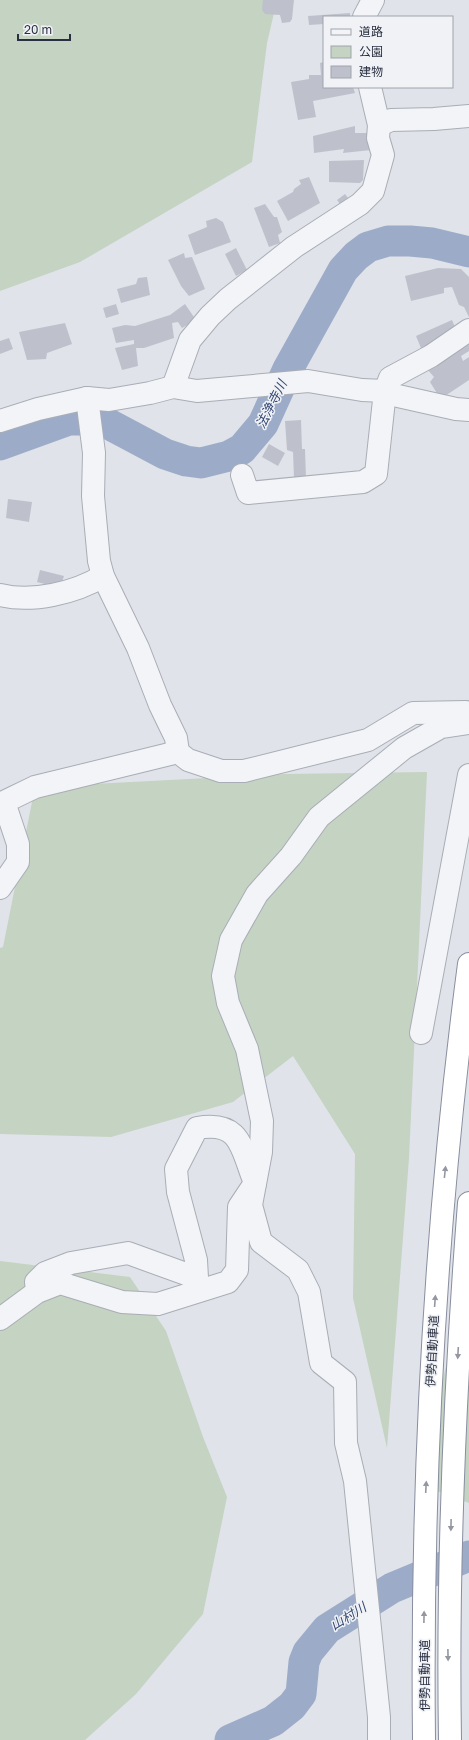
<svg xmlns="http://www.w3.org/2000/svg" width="469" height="1740" viewBox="0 0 469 1740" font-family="'Golos Text','Noto Sans JP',sans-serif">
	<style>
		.green { fill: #c4d3c2 }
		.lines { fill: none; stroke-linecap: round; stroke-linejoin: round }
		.river { stroke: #9cacc8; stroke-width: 31 }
		.building { fill: #bec1cc }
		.minor-casing { stroke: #a9adb6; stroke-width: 24 }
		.highway-casing { stroke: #888e9f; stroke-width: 24 }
		.minor { stroke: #f3f4f7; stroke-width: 22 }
		.highway { stroke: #fff; stroke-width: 22 }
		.oneway { fill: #9497a0 }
		.labels { text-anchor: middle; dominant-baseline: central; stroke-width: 3; stroke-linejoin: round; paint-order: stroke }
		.street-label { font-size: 12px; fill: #292f40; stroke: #f0f2f6 }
		.water-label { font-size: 13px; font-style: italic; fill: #344873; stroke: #f0f2f6 }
	</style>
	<rect width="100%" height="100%" fill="#e0e3e9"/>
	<g class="green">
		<polygon points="0,0 277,0 267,43 252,162 80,262 0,291"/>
		<polygon points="427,772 409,1158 387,1448 353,1298 355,1154 293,1056 233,1102 111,1137 0,1134 0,948 3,947 35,787 286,774"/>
		<polygon points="0,1261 130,1277 166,1331 203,1437 227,1497 203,1614 136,1694 85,1740 0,1740"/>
		<polygon points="469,1272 469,1503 429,1488 421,1469"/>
	</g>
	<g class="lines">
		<g class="river">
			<polyline points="0,445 69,420 101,420 165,454 186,461 201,463 229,456 242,449 263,424 288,369 343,270 356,256 368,247 388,241 410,241 432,243 469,252"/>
			<polyline points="230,1740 273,1721 292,1706 301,1694 304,1662 308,1652 327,1629 392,1588 469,1556"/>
		</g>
	</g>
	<g class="building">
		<polygon points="263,0 294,0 292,19 290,22 282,23 280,15 265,14 262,10"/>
		<polygon points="350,13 350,17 324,17 324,24 309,25 308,16"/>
		<polygon points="324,62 324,87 353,87 355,93 313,101 316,117 298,120 291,82 309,79 309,75 321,75 320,63"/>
		<polygon points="355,126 355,133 369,133 371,150 343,153 344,149 314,153 313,136"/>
		<polygon points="364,160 363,180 360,183 329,182 329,161"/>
		<polygon points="309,177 320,203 288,221 277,201 293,192 294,189 301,184 299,180"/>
		<polygon points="345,194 348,198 340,204 337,200"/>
		<polygon points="265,204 274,217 277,217 282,232 278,235 280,243 269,247 254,208"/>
		<polygon points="216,218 223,222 231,242 195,255 188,235 207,227 206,221"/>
		<polygon points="236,248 247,270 236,276 225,254"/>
		<polygon points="184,253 185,258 192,257 205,289 189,296 181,286 168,260"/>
		<polygon points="438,268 461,269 469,277 469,317 464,307 459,305 452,287 444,288 444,293 411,301 405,276"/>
		<polygon points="147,277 150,295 121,303 117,289 136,284 138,278"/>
		<polygon points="116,304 119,314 106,318 103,308"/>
		<polygon points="185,304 196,320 182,328 178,322 172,323 174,338 144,348 136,348 138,366 122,370 115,348 134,344 134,340 116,343 112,328 125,325 135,326 170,315"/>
		<polygon points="452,320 457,332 423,353 416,336"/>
		<polygon points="65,323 72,344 47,353 46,359 27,360 19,332"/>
		<polygon points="9,338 13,349 0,354 0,341"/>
		<polygon points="469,340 469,351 461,356 463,361 469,357 469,380 445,396 438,395 430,382 434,377 427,369"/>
		<polygon points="301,420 302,449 305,449 306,478 294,478 293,452 287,450 285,421"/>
		<polygon points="269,444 285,453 278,466 262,457"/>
		<polygon points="8,499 32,502 29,522 6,518"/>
		<polygon points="40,570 64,576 60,588 37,582"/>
	</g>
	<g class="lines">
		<defs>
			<g id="minor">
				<polyline points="364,17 373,0"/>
				<polyline points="379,125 391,120 434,119 469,116"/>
				<polyline points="173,387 190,340 210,316 228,299 294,247 360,204 373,191 383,155 378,138 379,125 370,87"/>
				<polyline points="87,398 94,453 93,496 99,561 103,576 138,648 160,705 176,738 178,752 188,760 221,771 244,771 368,740 413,713 466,712"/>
				<polyline points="0,421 38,409 87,398 109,400 150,393 173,387 197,391 308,381 362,390 385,391 398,396 456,409 469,410"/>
				<polyline points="242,475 248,493 363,482 376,474 385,391 390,378 431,356 469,330"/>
				<path d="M0,595C32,603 75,593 103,576"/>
				<polyline points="0,888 18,862 18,844 4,802 35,787 178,752"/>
				<polyline points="421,1033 469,775"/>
				<path d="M0,1319L37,1292L60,1283L122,1302L158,1304L228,1282L237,1270L239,1207L255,1183C241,1149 242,1120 197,1128L176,1169L178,1192L196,1260L197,1278L128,1253L71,1263L45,1273L36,1282L37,1292"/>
				<polyline points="379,1740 379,1717 355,1481 346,1443 345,1382 321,1363 309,1292 298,1270 261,1242 251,1205 261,1152 262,1121 247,1049 228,1003 223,976 231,940 257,894 291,856 319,817 404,748 441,727 469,723"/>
			</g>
			<g id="highway">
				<path d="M424,1740C421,1480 435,1222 469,964"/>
				<path d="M450,1740C447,1560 455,1382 469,1203"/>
			</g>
		</defs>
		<use href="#minor" class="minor-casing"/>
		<use href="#highway" class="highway-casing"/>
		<use href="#minor" class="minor"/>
		<use href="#highway" class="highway"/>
	</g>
	<defs><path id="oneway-solid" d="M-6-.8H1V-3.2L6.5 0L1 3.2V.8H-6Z"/></defs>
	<g class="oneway">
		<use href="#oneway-solid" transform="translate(445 1172) rotate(-84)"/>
		<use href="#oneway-solid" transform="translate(435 1301) rotate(-86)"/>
		<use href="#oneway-solid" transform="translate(458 1353) rotate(93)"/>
		<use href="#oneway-solid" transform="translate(426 1487) rotate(-87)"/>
		<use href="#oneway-solid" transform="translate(451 1525) rotate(91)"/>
		<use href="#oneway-solid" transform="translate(424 1617) rotate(-89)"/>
		<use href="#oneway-solid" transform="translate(448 1655) rotate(89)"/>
	</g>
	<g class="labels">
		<g class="street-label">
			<text transform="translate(432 1351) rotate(-87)">伊勢自動車道</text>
			<text transform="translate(424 1675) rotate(-90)">伊勢自動車道</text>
		</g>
		<g class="water-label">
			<text transform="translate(271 404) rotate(-63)">法浄寺川</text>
			<text transform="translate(348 1616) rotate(-32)">山村川</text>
		</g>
	</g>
	<rect x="323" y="16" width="130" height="72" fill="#f0f2f6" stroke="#a0a4ad"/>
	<rect x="331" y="29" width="20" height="6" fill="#f3f4f7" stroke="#a0a4ad"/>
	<text x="359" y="36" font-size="12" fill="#292f40">道路</text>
	<rect x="331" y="46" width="20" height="12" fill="#c4d3c2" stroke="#a0a4ad"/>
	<text x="359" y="56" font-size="12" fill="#292f40">公園</text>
	<rect x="331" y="66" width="20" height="12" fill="#bec1cc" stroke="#a0a4ad"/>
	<text x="359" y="76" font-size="12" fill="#292f40">建物</text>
	<path d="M18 34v6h52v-6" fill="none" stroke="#292f40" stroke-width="2"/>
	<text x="24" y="34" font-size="12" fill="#292f40" stroke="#f0f2f6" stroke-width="3" paint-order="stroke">20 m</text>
</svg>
